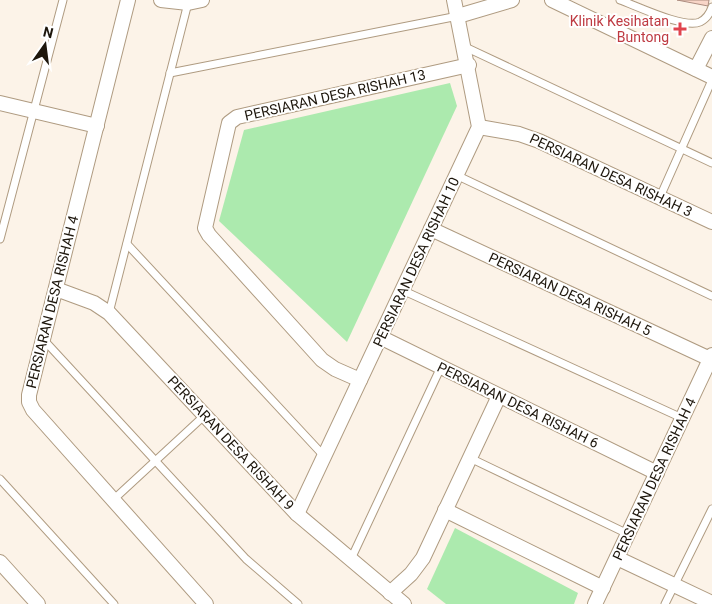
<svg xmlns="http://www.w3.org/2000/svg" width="712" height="604" viewBox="0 0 712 604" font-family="Roboto,sans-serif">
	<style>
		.green { fill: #aceaae }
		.building { fill: #f8d5c7; stroke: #ad8d80 }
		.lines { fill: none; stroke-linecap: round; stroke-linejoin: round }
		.lane-casing { stroke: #af9b81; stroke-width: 9 }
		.street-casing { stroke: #af9b81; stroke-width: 16 }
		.lane { stroke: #fff; stroke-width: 7 }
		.street { stroke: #fff; stroke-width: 14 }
		.health-dot { fill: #e0444e; stroke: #fff; stroke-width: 2 }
		.labels { text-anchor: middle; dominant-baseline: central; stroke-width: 4; stroke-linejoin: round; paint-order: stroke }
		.health-label { font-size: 14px; fill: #be3a42; stroke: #fff; text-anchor: end }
		.street-label { font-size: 14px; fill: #1d160c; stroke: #fff }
	</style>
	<rect width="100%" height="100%" fill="#fcf3e8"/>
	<g class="green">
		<polygon points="450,83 457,106 347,342 219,221 244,130"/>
		<polygon points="455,528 578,593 574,604 446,604 427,589"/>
	</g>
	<polygon class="building" points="677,0 709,0 708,6"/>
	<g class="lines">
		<defs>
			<g id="lane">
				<path d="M620,0C637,6 684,29 700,22C706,19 710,13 712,7"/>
				<polyline points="463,46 712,163"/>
				<polyline points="170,73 458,16"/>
				<polyline points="456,175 712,296"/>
				<polyline points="660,197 712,80"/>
				<polyline points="0,239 63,0"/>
				<polyline points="127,244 324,456"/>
				<polyline points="402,290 682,418"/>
				<polyline points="109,313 188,3"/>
				<polyline points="43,339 246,559 298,604"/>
				<polyline points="470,458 628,534"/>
				<polyline points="0,479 114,604"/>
				<polyline points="113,500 205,415"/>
				<polyline points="351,559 441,367"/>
				<polyline points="665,604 712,509"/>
			</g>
			<g id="street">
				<polyline points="128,0 29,395 29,402 33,410 206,604"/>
				<polyline points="161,0 188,3 202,0"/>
				<polyline points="552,0 712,77"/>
				<polyline points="458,16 512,0"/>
				<polyline points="696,69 712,38"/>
				<polyline points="0,103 97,126"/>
				<polyline points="479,127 519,134 539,141 712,222"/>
				<polyline points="431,229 710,359"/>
				<polyline points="56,289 94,303 109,313 297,514 404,604"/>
				<polyline points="380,337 657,473"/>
				<polyline points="360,380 335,369 322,360 209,235 205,228 229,123 237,117 469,65"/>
				<polyline points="445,510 603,588"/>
				<polyline points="297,514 479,127 454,0"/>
				<polyline points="617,558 712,603"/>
				<polyline points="0,562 38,604"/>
				<polyline points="390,593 411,574 423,558 499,396"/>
				<polyline points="595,604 712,355"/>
			</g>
		</defs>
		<use href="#lane" class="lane-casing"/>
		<use href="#street" class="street-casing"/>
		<use href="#lane" class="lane"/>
		<use href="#street" class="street"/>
	</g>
	<path class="health-dot" d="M677.5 21.5h5v5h5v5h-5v5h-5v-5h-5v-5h5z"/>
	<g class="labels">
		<g class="health-label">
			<text x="669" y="21">Klinik Kesihatan<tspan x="669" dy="16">Buntong</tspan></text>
		</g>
		<g class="street-label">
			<text transform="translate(335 95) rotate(-13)">PERSIARAN DESA RISHAH 13</text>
			<text transform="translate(611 175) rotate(25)">PERSIARAN DESA RISHAH 3</text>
			<text transform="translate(416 262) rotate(-65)">PERSIARAN DESA RISHAH 10</text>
			<text transform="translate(570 294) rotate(25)">PERSIARAN DESA RISHAH 5</text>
			<text transform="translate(52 302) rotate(-76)">PERSIARAN DESA RISHAH 4</text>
			<text transform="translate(518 405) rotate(26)">PERSIARAN DESA RISHAH 6</text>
			<text transform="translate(231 443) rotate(47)">PERSIARAN DESA RISHAH 9</text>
			<text transform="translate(654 479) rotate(-65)">PERSIARAN DESA RISHAH 4</text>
		</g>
	</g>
	<g transform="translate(45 45) rotate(14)" stroke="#ffffff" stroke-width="4" paint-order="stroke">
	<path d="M0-4L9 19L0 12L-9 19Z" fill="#1d160c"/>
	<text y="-8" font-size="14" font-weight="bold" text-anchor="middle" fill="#1d160c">N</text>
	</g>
</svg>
